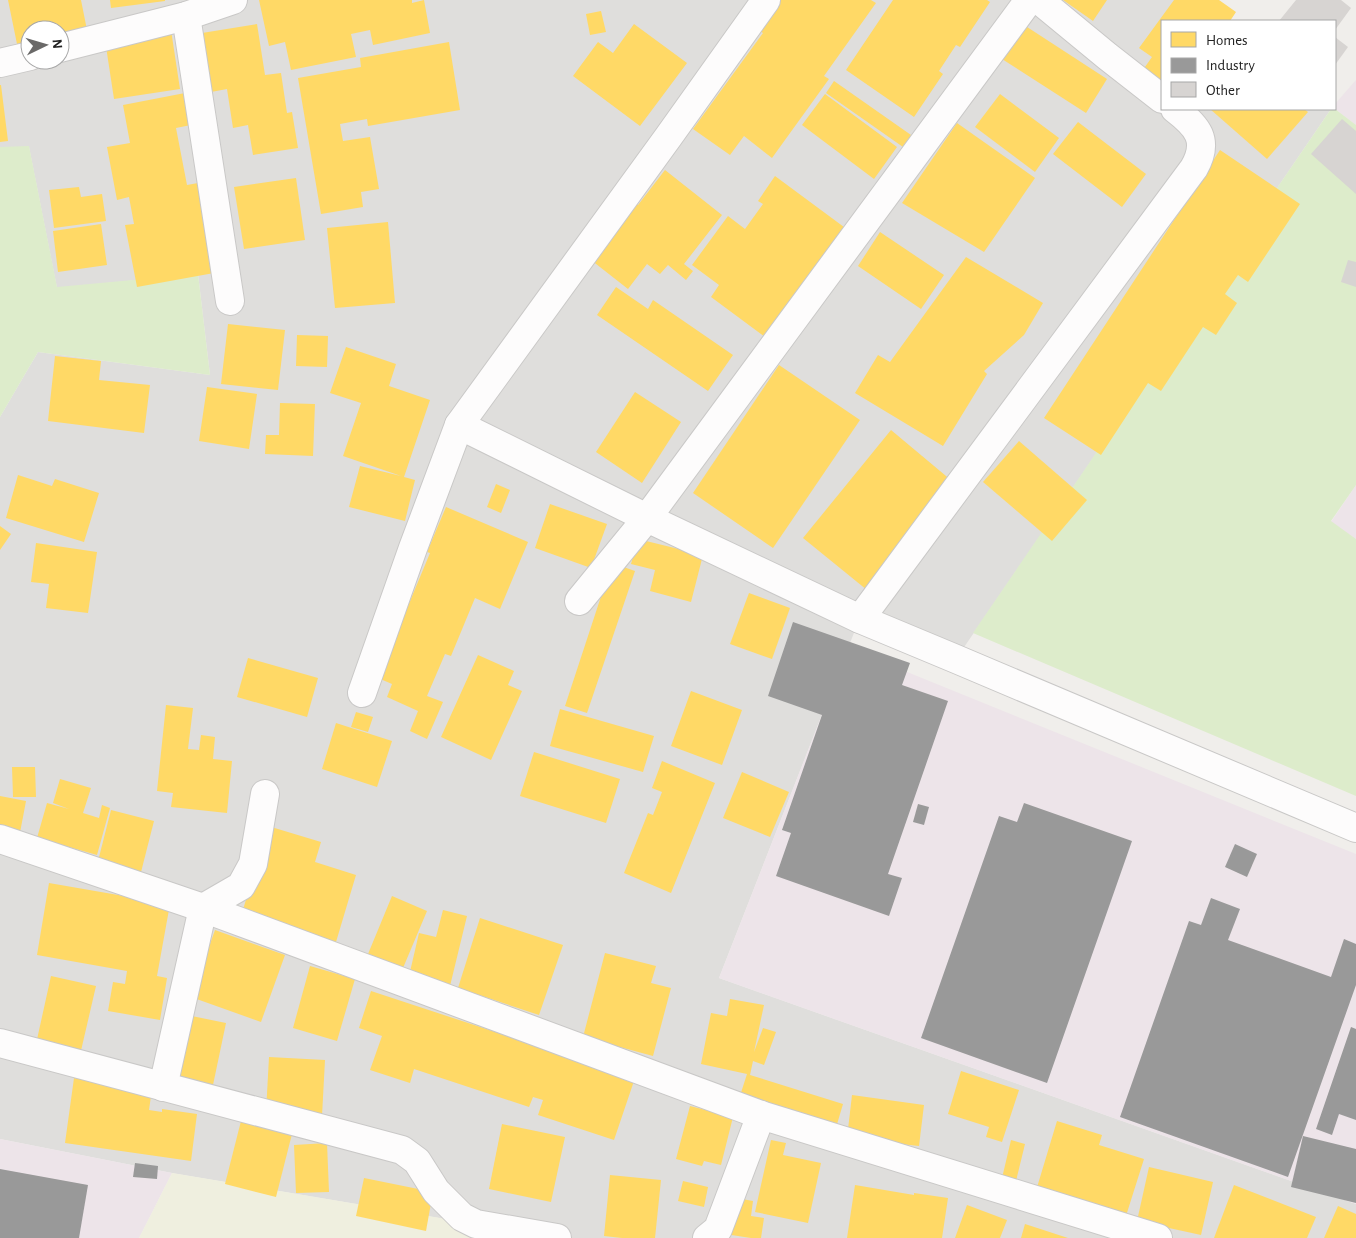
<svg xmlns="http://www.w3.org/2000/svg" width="1356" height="1238" viewBox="0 0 1356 1238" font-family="'Alegreya Sans',sans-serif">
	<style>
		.residential { fill: #dfdedc; fill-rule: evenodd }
		.industrial { fill: #ede4e9 }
		.farmland { fill: #efefdf }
		.grass { fill: #ddeccb }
		.homes { fill: #ffd966 }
		.industry { fill: #999 }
		.building { fill: #d7d4d2 }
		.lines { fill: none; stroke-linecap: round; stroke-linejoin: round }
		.street-casing { stroke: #c9c8c7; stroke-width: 30 }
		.street { stroke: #fdfcfc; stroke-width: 28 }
	</style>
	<rect width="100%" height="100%" fill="#f0eeeb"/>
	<path class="residential" d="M0,0H1191L1219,21H1162V109H1331L956,659L859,620L719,978L1356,1204V1238H557L172,1173L0,1139V417L38,352L210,375L198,274L57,288L29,147H0ZM30,30H60V60H30Z"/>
	<g class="industrial">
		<polygon points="1356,80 1356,125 1335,109 1335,104"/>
		<polygon points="1356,485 1356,539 1331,522"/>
		<polygon points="848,648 1356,854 1356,1204 719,978"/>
		<polygon points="0,1139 172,1173 139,1238 0,1238"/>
	</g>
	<polygon class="farmland" points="172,1173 476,1224 557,1238 139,1238"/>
	<g class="grass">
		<polygon points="1331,109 1335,109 1356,125 1356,485 1331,521 1356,539 1356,796 973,633"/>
		<polygon points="29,146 57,287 198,274 210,375 38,352 0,417 0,147"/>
	</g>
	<g class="homes">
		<polygon points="8,0 81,0 87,30 60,35 60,30 30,30 30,41 17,44"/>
		<polygon points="110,0 165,0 165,1 111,8"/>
		<polygon points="259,0 412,0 412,3 424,0 430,33 373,45 370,30 351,34 356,57 291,70 285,42 269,46"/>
		<polygon points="778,0 871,0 876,3 824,76 829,79 772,158 744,136 730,155 693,129 763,33 757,29"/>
		<polygon points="893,0 987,0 990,2 960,47 956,45 939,71 943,74 914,117 846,70"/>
		<polygon points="1063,0 1107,0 1093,21"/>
		<polygon points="1174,0 1219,0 1236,12 1230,21 1162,21 1162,90 1140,74 1152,57 1139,48"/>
		<polygon points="601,11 606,32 590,35 586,14"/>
		<polygon points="257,24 265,75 281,73 287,113 292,112 298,148 253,155 248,125 233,128 227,89 211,92 202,33"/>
		<polygon points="634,24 687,63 640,126 573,76 598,42 613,53"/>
		<polygon points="1024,25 1107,79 1086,113 1002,59"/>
		<polygon points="171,30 180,89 114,99 105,40"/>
		<polygon points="449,42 460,110 368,126 367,119 340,124 343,141 370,137 379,189 361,192 363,207 321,214 298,78 361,67 360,58"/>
		<polygon points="834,81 911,135 903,147 826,93"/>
		<polygon points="0,85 1,85 8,141 0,142"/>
		<polygon points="185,93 191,125 176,128 187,185 198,183 214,273 137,287 125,225 134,224 129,197 117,200 107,147 130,143 123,105"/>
		<polygon points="825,94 897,147 874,179 802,125"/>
		<polygon points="1000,94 1059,138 1035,172 975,127"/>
		<polygon points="1210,109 1304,109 1308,112 1267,159"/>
		<polygon points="1078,122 1146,174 1122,207 1053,154"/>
		<polygon points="957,123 1035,178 984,252 902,203"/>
		<polygon points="1220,150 1300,204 1248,282 1238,275 1225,294 1237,303 1216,335 1203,327 1161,391 1148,383 1101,455 1044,418"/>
		<polygon points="665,170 722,215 684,264 693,271 686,280 668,265 660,274 647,264 628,289 591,260 635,202 638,205"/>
		<polygon points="775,176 848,230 769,340 711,297 719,285 692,265 728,216 745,229 763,204 758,201"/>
		<polygon points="296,178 305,240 244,249 234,187"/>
		<polygon points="79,187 81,197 102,194 106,221 54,228 49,190"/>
		<polygon points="388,222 395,303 335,308 327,228"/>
		<polygon points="101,224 107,265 58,272 53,231"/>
		<polygon points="880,232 944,275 921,309 858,266"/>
		<polygon points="966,257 1043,303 1024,335 984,371 987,374 943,446 855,393 878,355 890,362"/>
		<polygon points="616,287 648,309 653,300 733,355 708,391 597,315"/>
		<polygon points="228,324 285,330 278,390 221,384"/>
		<polygon points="297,335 328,336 327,367 296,366"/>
		<polygon points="346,347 396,364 389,386 430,400 404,477 415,480 405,521 349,507 360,466 401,476 343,456 361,403 330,393"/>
		<polygon points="55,356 101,361 99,380 150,385 144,433 48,421"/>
		<polygon points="779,365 860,420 773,548 693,493"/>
		<polygon points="207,387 257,394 249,449 199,441"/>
		<polygon points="635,392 681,422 642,483 596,452"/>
		<polygon points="280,403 315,404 313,456 265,454 266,435 279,435"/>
		<polygon points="891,430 952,481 867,590 803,538"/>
		<polygon points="1019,441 1087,500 1052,541 983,482"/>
		<polygon points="18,475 52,486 55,479 99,493 84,542 6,518"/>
		<polygon points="496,484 510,490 501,513 487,507"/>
		<polygon points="550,504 607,524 591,568 535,548"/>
		<polygon points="446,507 528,542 500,609 475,598 451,656 445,654 427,696 443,702 427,739 410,731 418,711 387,697 392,684 378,678 430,553 427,552"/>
		<polygon points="0,526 11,534 0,550"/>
		<polygon points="638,539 703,555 691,602 650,591 655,570 631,564"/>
		<polygon points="36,543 97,552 88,613 46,608 49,584 31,582"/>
		<polygon points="612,563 635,571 587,713 565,706"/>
		<polygon points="749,593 790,608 772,659 730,644"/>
		<polygon points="478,655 514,671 508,685 522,691 491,760 441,737"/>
		<polygon points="248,658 318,678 307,717 237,697"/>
		<polygon points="691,691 742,710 722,765 671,746"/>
		<polygon points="166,705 193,708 188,749 199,750 201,735 215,737 213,759 232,761 227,813 171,807 173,793 157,791"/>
		<polygon points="560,709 654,736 643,772 550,746"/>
		<polygon points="356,712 373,717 368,732 351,727"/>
		<polygon points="336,723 392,741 377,787 322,769"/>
		<polygon points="534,752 620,779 606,823 520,796"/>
		<polygon points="662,761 715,783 671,893 624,873 648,813 653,815 662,792 652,788"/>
		<polygon points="12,767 35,767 36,797 13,797"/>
		<polygon points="742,772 789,792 770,837 723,818"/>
		<polygon points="60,779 91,788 83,813 99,818 102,805 110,808 97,855 37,838 47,803 69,809 53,803"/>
		<polygon points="0,796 26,801 19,838 0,835"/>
		<polygon points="111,810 154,821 139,880 96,869"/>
		<polygon points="268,826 321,842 315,862 356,875 336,942 242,913"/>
		<polygon points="49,883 170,904 157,976 167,978 160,1020 108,1011 113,982 125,984 127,971 37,955"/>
		<polygon points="392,896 427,911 403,968 368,954"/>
		<polygon points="443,910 467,916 450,986 409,976 419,933 436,937"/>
		<polygon points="480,918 563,945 539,1015 458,988"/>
		<polygon points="215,930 285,955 261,1022 191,997"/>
		<polygon points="605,953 656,966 651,983 671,988 653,1056 583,1037"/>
		<polygon points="310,966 355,979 337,1041 293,1028"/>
		<polygon points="51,976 96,986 80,1055 36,1044"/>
		<polygon points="371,991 635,1078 614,1140 538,1115 543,1100 533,1097 529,1107 414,1069 410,1083 370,1070 382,1036 359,1028"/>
		<polygon points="730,999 764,1005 754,1052 763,1028 776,1032 764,1065 753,1061 750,1075 843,1104 835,1131 738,1102 747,1074 701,1064 711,1013 727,1016"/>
		<polygon points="182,1014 226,1023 213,1085 169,1076"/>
		<polygon points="269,1057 325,1060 322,1116 266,1112"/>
		<polygon points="961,1071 1019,1090 1002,1142 986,1137 989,1127 948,1114"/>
		<polygon points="74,1078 152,1089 149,1110 162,1112 162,1109 197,1114 191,1161 65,1143"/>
		<polygon points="852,1095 924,1105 919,1146 847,1138"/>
		<polygon points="690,1106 733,1117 721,1165 704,1161 702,1166 676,1159"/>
		<polygon points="241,1121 292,1134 276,1197 225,1184"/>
		<polygon points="1057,1121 1102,1135 1099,1145 1144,1159 1125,1219 1035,1194"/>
		<polygon points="502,1124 565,1137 551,1202 489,1189"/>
		<polygon points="771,1140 786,1143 783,1155 821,1163 808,1223 755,1212"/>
		<polygon points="1011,1140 1025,1144 1016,1181 1002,1178"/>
		<polygon points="327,1143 329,1192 296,1193 294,1145"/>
		<polygon points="1149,1167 1213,1182 1201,1235 1137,1221"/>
		<polygon points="610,1175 661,1180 655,1238 622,1238 604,1236"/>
		<polygon points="364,1178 433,1192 426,1231 356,1216"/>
		<polygon points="683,1181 708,1187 704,1207 678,1201"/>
		<polygon points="855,1185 914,1195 914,1193 948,1198 942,1238 847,1238"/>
		<polygon points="1234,1185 1316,1217 1307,1238 1214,1238"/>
		<polygon points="731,1197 753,1201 751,1216 764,1218 761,1238 751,1238 725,1234"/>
		<polygon points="967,1205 1007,1220 1000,1238 955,1238"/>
		<polygon points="1338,1206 1356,1214 1356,1238 1324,1238"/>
		<polygon points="1025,1224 1068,1238 1021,1238"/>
	</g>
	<g class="industry">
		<polygon points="793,622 910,663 902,685 948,701 888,874 902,878 889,916 776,876 791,833 782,830 822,715 768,696"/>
		<polygon points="1024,803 1132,841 1047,1083 921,1038 999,816 1017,822"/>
		<polygon points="918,804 929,807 924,825 913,822"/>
		<polygon points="1235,844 1257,854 1247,877 1225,867"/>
		<polygon points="1211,898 1240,909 1228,940 1331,977 1344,939 1356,944 1356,985 1288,1177 1120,1117 1189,921 1201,925"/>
		<polygon points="1351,1027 1356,1029 1356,1120 1339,1114 1332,1135 1316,1129"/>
		<polygon points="1303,1136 1356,1149 1356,1203 1291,1187"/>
		<polygon points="135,1163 158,1166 157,1179 133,1177"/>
		<polygon points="0,1169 88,1185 79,1238 0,1238"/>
	</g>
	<g class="building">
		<polygon points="1296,0 1341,0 1351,8 1335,30 1335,21 1279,21"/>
		<polygon points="1335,37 1348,47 1335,65"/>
		<polygon points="1342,119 1356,131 1356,194 1311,154"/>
		<polygon points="1348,260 1356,262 1356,287 1341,282"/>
	</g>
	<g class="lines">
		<defs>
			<g id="street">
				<polyline points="1039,0 1107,56 1162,99"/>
				<polyline points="186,16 230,301"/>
				<polyline points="60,48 186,16 233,0"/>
				<polyline points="0,63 30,56"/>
				<polyline points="459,425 647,518 860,619 956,659 1356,828"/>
				<polyline points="579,601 647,518 1029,0"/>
				<path d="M860,619L1194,168C1210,140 1197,126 1175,109"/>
				<polyline points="362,693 413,548 459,425 669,136 766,0"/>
				<polyline points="0,839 203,908 761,1115 1158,1238"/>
				<polyline points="0,1043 402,1150 417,1161 436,1191 462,1217 476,1224 557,1238"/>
				<polyline points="163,1087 203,908 241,886 253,864 265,794"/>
				<polyline points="707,1238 718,1229 761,1115"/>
			</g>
		</defs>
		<use href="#street" class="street-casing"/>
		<use href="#street" class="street"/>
	</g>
	<rect x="1161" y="20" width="175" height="90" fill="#ffffff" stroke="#a7a7a7"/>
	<rect x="1171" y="32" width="25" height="15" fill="#ffd966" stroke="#a7a7a7"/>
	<text x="1206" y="45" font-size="15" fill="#222222">Homes</text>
	<rect x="1171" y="58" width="25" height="15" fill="#999999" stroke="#a7a7a7"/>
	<text x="1206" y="70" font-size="15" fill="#222222">Industry</text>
	<rect x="1171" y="82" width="25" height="15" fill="#d7d4d2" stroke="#a7a7a7"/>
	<text x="1206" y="95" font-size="15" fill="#222222">Other</text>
	<g transform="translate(45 45) rotate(85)"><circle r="24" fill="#ffffff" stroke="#a7a7a7"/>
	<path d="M0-4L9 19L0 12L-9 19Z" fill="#6a6968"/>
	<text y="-8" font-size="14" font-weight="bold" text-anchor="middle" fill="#222222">N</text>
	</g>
</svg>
